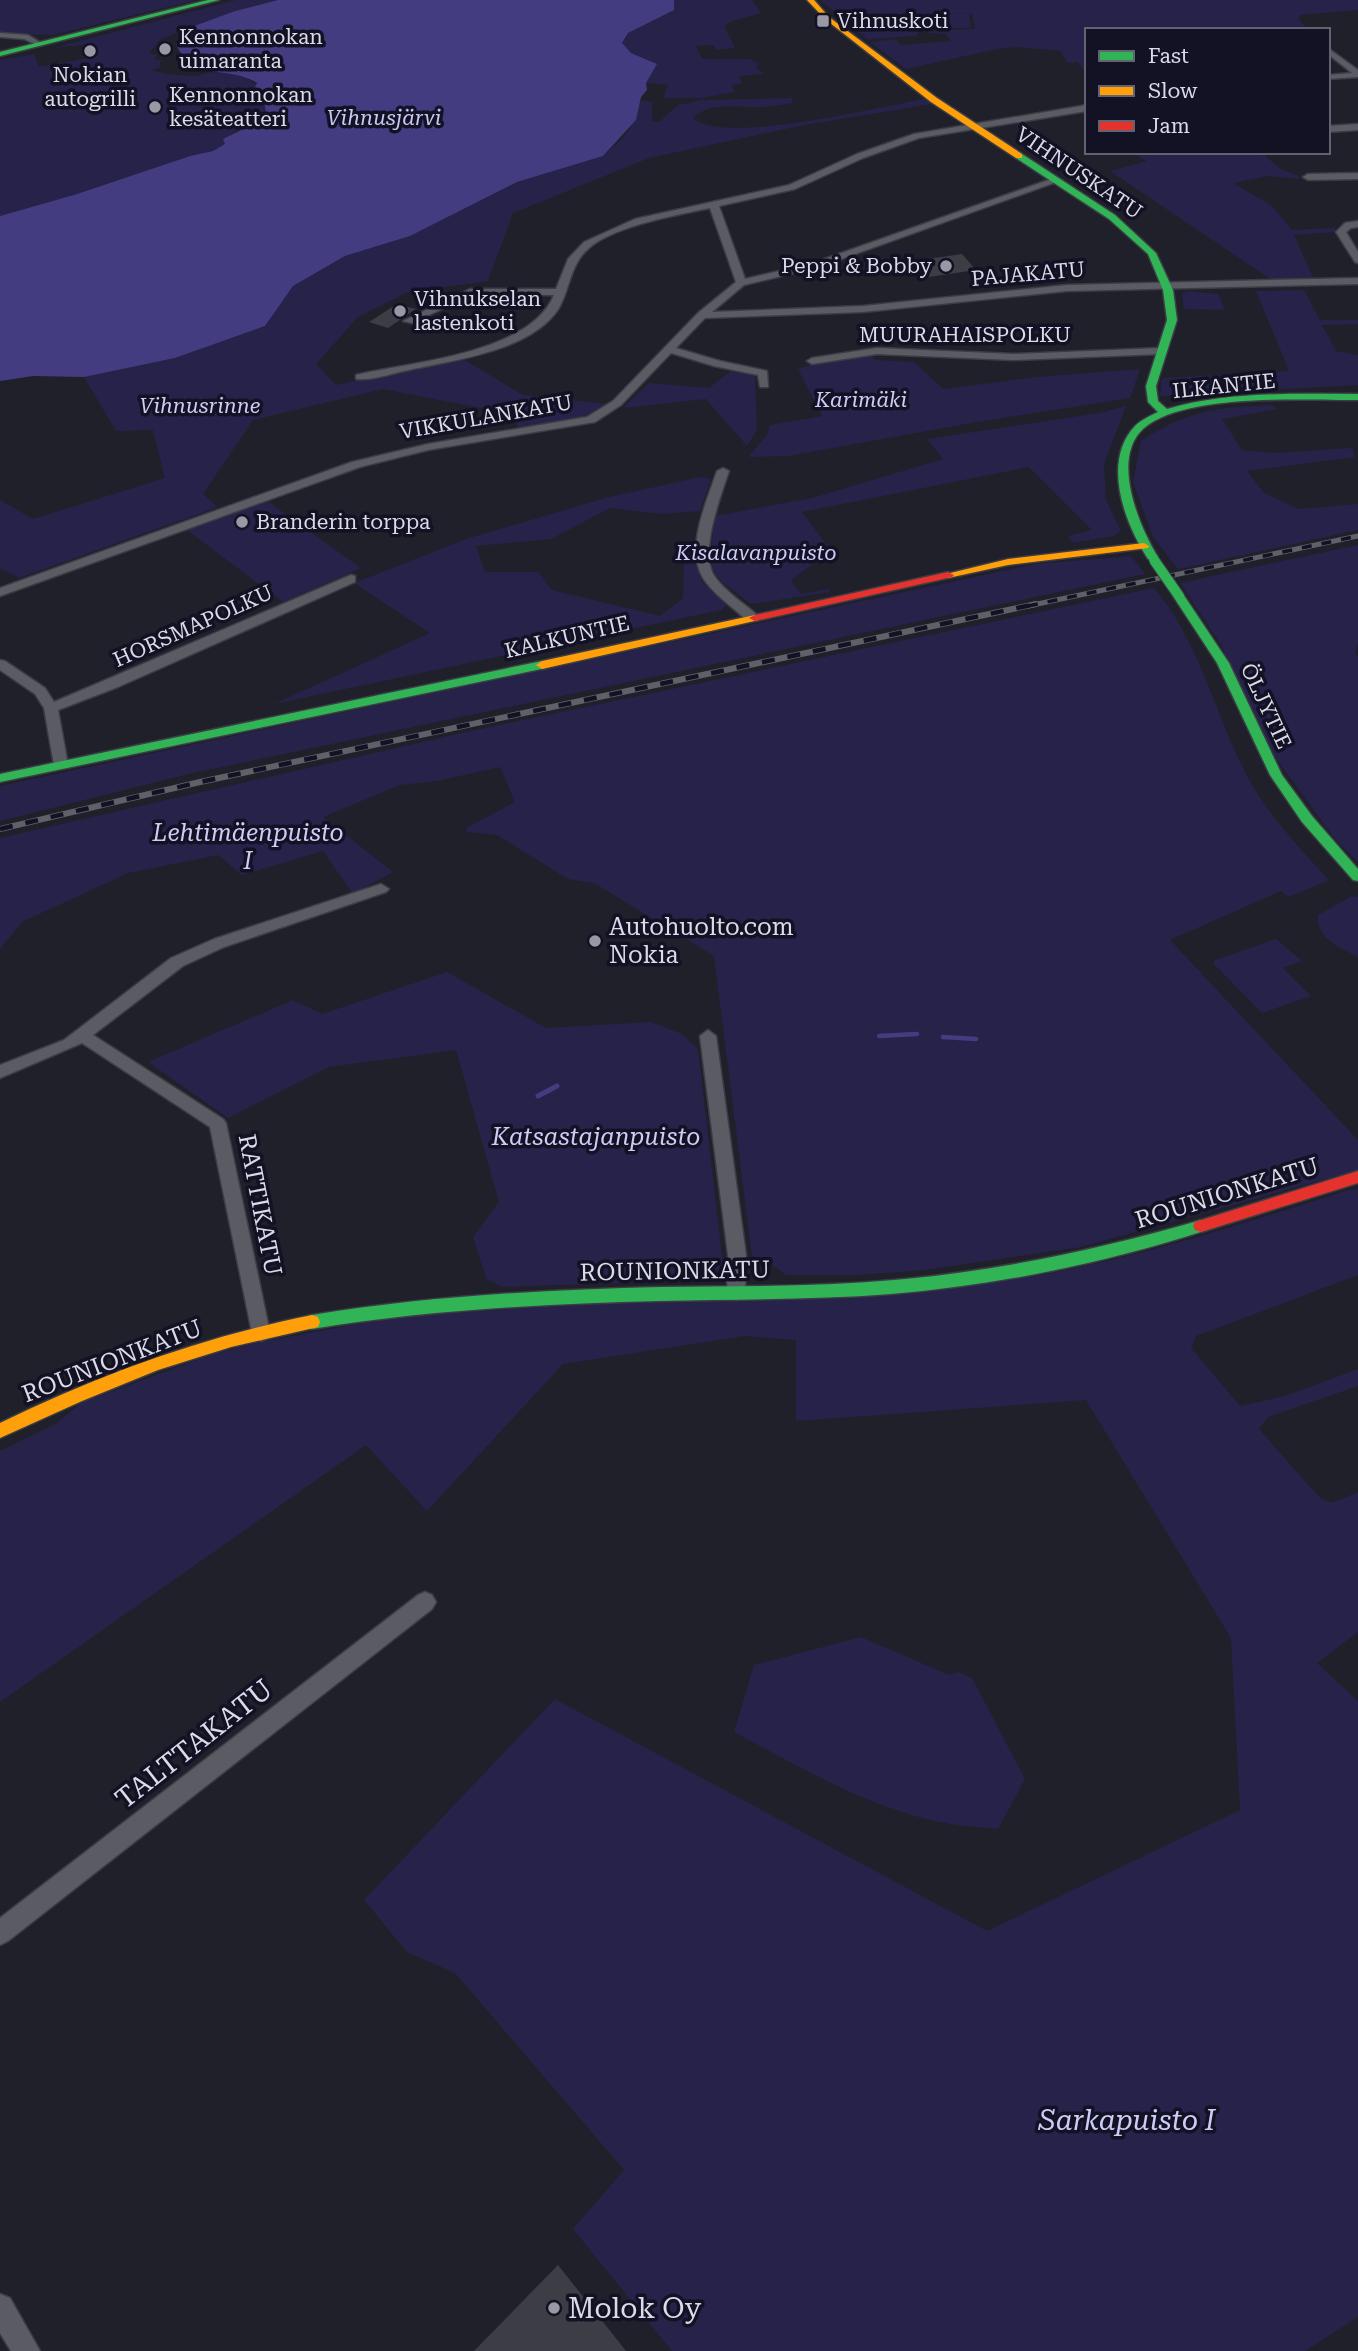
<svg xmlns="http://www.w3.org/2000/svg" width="1358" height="2351" viewBox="0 0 1358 2351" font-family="'Roboto Serif',serif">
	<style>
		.green { fill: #26224a }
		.water { fill: #433c80 }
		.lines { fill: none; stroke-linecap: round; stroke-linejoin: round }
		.stream-far1 { stroke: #433c80; stroke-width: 4.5 }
		.stream { stroke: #433c80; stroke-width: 5 }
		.building { fill: #3d3d46 }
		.street-casing { stroke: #3c3c46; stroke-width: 3 }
		.fast-casing { stroke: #3c3c46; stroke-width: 3 }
		.slow-casing { stroke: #3c3c46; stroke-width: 3 }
		.jam-casing { stroke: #3c3c46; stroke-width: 3 }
		.street { fill: #5b5b64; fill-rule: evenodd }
		.fast { fill: #30b455; fill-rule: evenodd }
		.slow { fill: #ff9f0a; fill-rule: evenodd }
		.jam { fill: #e5322d; fill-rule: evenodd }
		.rail-far1-casing { stroke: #606069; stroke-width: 5 }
		.rail-casing { stroke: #606069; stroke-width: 6 }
		.rail-far1 { stroke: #131225; stroke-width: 3.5; stroke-dasharray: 10; stroke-linecap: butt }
		.rail { stroke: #131225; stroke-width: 4.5; stroke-dasharray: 13; stroke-linecap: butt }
		.fast-bridge-casing { stroke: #3c3c46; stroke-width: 12; stroke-linecap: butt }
		.fast-bridge { stroke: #30b455; stroke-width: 10 }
		.poi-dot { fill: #9999a6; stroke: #131225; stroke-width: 2.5 }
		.labels { text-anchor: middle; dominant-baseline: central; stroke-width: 7; stroke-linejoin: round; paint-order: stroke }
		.far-poi-label { font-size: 21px; fill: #dadae8; stroke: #131225; text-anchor: start }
		.far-water-label { font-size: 21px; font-style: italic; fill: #c8c9f3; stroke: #131225 }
		.far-street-label { font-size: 21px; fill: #dadae8; stroke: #131225 }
		.far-park-label { font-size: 21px; font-style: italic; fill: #ccccf7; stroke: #131225 }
		.park-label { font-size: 24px; font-style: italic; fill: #ccccf7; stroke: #131225 }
		.poi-label { font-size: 24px; fill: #dadae8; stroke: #131225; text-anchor: start }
		.street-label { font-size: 24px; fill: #dadae8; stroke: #131225 }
		.near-street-label { font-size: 28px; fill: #dadae8; stroke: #131225 }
		.near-park-label { font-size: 28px; font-style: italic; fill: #ccccf7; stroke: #131225 }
		.near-poi-label { font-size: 28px; fill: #dadae8; stroke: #131225; text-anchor: start }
	</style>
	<rect width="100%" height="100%" fill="#20202b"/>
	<g class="green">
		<polygon points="0,0 197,0 53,35 0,34"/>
		<path d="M236,0H278L235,11L186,29L160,40L149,53L157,55L154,60H161L159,68L150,70C163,73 180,76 194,76C201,75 209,72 216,72C243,73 273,85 265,117L240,128L226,138L225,144L213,151L190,156L77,194L0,216V60L35,54L38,67L89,58L82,45L53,48Z"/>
		<polygon points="674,0 752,0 761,13 732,21 724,26 735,48 716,50 714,45 696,46 702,59 750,59 759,64 756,68 764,74 739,76 742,84 732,85 734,92 701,98 663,98 668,85 646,83 653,62 631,53 622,44 628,33 674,10"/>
		<polygon points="820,0 1358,0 1358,10 1301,15 1298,18 1308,30 1087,30 1087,75 1078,62 1067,63 1061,51 1017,47 997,49 906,69 870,42 896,39 900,45 951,41 946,34 926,33 940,30 975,29 972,14 894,12 969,14 971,28 923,28 916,36 867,39"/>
		<path d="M793,98L792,103C781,105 770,107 758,107C737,108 709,101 693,118C721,146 883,106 925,99L932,104L804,125L649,158L513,213L488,281L408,292L358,317L316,364L336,385L463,359L523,395L607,404C581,422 550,424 519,429L511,414L383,389L253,420L203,494L218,507L19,578L0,568V500L33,519L165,478L153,430L116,431L84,377L175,358L265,326L293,286L345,256L410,236L517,182L603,156L621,140L636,120L640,100L652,102V121L659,122L678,105L701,100Z"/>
		<polygon points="1132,152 1260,152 1282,170 1300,176 1298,179 1268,176 1233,183 1271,205 1292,230 1334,228 1336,232 1294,235 1313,278 1272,280 1110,171 1147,161"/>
		<polygon points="1304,290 1320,320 1358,320 1358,324 1322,325 1336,351 1358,355 1358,385 1160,396 1162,378 1289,371 1256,291"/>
		<polygon points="1187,291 1218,294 1225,310 1184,309 1182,294"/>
		<polygon points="871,354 875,360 914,362 943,389 1038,377 1140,369 1130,398 977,422 788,456 748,457 767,435 770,425 822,416 798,369 821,362"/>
		<polygon points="731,371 755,376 757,430 747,446 706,399 623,408 649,383 709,388"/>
		<path d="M1272,405L1277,409L1222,419L1242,450L1275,453L1349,448L1353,449L1355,457L1247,471L1264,493L1299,509L1358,504V530L1178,569L1153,537L1133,482L1141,441C1185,411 1219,407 1272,405Z"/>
		<path d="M1126,406L1104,464L1106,500L1121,531L1114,536L1072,543L1068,536L1092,530L1029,467L802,512L835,556L818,560L791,580L801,594L828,589L830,592L752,604C703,570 709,574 715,516L812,498L943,459L927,439L1100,413Z"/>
		<polygon points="701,477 711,479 700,511 662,514 610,508 551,539 476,546 485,572 538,572 552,590 660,616 683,598 684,561 695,561 702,582 728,604 721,610 274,704 430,633 354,583 466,539 609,497"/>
		<polygon points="266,500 361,568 283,602 187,530"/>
		<polygon points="1358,545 1358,643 1355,653 1358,657 1358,862 1335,839 1270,750 1220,643 1180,583"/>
		<polygon points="1131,556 1145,574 184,775 0,821 0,786 1035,564"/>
		<path d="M1154,588C1199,640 1215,714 1246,774C1267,814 1299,847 1329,880L1289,897L1281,891L1170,940L1358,1140V1170L1081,1247L924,1270L859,1275H786L766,1260L752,1256L714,956L594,883L568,879L497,835L467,832L466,828L515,802L500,767L437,781L400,785L323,817L393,872L353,894L323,851L242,875L218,855L128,873L22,922L0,949V838L471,731Z"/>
		<path d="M1352,896L1358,897V957C1341,948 1315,938 1318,915Z"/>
		<polygon points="1276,939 1302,961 1283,968 1311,996 1262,1013 1213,963 1215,960"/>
		<polygon points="447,972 546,1028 651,1022 682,1034 698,1049 723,1264 706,1280 501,1287 486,1278 473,1237 499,1202 456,1050 329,1067 228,1118 148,1062 293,1000 322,1014"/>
		<path d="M1349,1190H1358V1275L1196,1336L1191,1348L1240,1406L1285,1396L1358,1369V1386L1268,1417L1259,1429L1319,1497L1332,1503L1358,1492V1632L1317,1663L1358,1701V2317L1305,2351H672L573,2229L624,2170L455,1973L407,1952L364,1900L555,1699L987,1931L1240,1810L1231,1638L1086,1400L796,1421V1340L744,1336L563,1364L427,1511L366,1445L0,1702V1451L57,1423L81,1403L210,1355L256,1343L367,1322L445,1313L1030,1277C1139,1258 1244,1223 1349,1190Z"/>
		<path d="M861,1637L949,1675L958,1672L972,1678L1025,1779L998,1829C979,1827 958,1826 940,1822C866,1807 800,1767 734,1732L754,1665Z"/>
	</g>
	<path class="water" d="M278,0H674V10L628,33L622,43L631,53L657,64L646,83L647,90L641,97L636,120L603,156L517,182L410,236L345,256L293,286L265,326L175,358L84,377L33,376L0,381V216L77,194L190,156L213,151L225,144L223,139C233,134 261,121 266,113L263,93L255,87L257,83C229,65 192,82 176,44L186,29L235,11Z"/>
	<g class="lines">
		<g class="stream-far1">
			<polyline points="879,1036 917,1034"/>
			<polyline points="943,1037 976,1039"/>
		</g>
		<polyline class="stream" points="538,1096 557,1086"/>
	</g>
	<g class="building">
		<polygon points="962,254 976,270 929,277 914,261"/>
		<polygon points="397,304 416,309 388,328 369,322"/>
		<polygon points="558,2265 626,2351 474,2351"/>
	</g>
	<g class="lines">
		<defs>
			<g id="street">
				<polygon points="0,33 28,35 43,44 39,46 24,39 0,37"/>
				<polygon points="1329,49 1358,70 1358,77 1328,79 1328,75 1352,73 1328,54"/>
				<path d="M1087,105V111L919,138L863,158L795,189L719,206L745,279L813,263L1054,178L1062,180L819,267L744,285L712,312L863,306L1067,285L1358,278V284L1067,291L863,312L705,318L676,348L720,361L767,371L768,387H760L758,375L714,366L671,353L621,405L595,422L428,450L360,467L0,596V588L352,462L428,444L587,417L613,401L698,313L736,282L710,208C677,215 614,226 589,248C570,264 570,289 559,308C532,351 454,360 409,370C393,373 372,381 356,379V375C411,362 530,354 554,295H472L412,323L403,321L470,289H556L568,259L584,242L635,219L789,185L857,154L914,134Z"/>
				<polygon points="1358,124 1358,130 1328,132 1328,126"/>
				<polygon points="1358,173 1358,179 1308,180 1303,177 1308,174"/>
				<polygon points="1358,221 1358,227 1351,228 1346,232 1358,252 1358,263 1355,262 1336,232 1345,223"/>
				<polygon points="877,348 1013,354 1161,348 1166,351 1161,354 1013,360 877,354 812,364 807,361 812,358"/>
				<path d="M723,468L729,471C721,496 698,553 715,577C725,591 743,603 756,614V620H746C733,607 712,593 703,578C685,547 707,501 717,471Z"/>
				<polygon points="351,575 355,576 355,582 118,687 58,710 68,765 66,768 56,768 54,765 44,708 35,694 0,670 0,660 5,661 45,688 54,702"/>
				<polygon points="381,884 389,889 386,892 224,947 183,966 93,1035 223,1119 226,1123 270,1333 268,1338 261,1341 254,1338 252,1333 210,1127 82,1043 0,1078 0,1065 64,1040 171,958 214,939"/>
				<polygon points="708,1030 716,1036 746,1255 745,1293 743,1298 736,1300 729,1298 727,1293 728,1255 700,1036"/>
				<polygon points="425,1592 432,1595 436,1602 432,1609 8,1941 0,1945 0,1918 418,1595"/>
				<polygon points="0,2294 10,2298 40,2351 11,2351 0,2333"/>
			</g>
			<g id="fast">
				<polygon points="208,0 219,0 0,56 0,52"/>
				<path d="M1016,154H1022L1115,215L1156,253L1173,290L1177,320L1156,386L1158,401L1167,409C1229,391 1294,394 1358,394V400C1304,400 1186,393 1144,428C1110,458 1139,526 1158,557L1156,559H1148C1125,524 1101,462 1135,426C1141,420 1150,416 1158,412L1148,402L1146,386L1167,320L1163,290L1148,254L1109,219L1016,158Z"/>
				<polygon points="1179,593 1183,594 1229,663 1282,775 1312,816 1358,869 1358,881 1353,880 1302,822 1270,775 1217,663 1173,596"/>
				<polygon points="542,661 548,665 546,668 0,782 0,774"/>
				<path d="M1201,1220L1207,1222L1209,1226L1207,1230C1105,1263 998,1285 891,1294C814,1300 737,1299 659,1301C543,1304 427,1310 312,1329L306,1327L304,1322L306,1317L312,1315C428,1296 544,1290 661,1287C739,1286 817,1287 894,1280C999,1271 1101,1249 1201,1220Z"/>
			</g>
			<g id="slow">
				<polygon points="807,0 814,0 829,17 937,98 1022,154 1022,158 1016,158 931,102 825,19"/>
				<polygon points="1144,543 1149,546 1148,548 1008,565 948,578 942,575 1008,559"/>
				<polygon points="755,615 759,616 759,620 542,669 536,665 542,661"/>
				<path d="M312,1315L318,1317L320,1322L318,1327L231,1347L158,1370L82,1401L0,1438V1423C100,1374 203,1337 312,1315Z"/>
			</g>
			<g id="jam">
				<polygon points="948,572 954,575 952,577 755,621 749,618 755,615"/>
				<polygon points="1358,1171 1358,1183 1201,1232 1195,1230 1193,1226 1195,1222"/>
			</g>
		</defs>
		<use href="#street" class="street-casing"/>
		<use href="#fast" class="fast-casing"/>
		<use href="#slow" class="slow-casing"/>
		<use href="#jam" class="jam-casing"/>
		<use href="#street" class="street"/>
		<use href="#fast" class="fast"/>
		<use href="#slow" class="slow"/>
		<use href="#jam" class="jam"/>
		<defs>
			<polyline id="rail-far1" points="1028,606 1358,536"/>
			<polyline id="rail" points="0,829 200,782 1036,604"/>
		</defs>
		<use href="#rail-far1" class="rail-far1-casing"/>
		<use href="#rail" class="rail-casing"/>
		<use href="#rail-far1" class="rail-far1"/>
		<use href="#rail" class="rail"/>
		<defs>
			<polyline id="fast-bridge" points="1154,560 1179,596"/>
		</defs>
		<use href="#fast-bridge" class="fast-bridge-casing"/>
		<use href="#fast-bridge" class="fast-bridge"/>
	</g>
	<g class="poi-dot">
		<rect x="816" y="14" width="14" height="14" rx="3.5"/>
		<circle cx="165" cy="49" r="7"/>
		<circle cx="90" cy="51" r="7"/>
		<circle cx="155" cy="107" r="7"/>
		<circle cx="946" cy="266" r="7"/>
		<circle cx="400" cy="311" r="7"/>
		<circle cx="242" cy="522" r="7"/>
		<circle cx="595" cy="941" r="7"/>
		<circle cx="554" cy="2308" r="7"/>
	</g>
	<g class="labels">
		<g class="far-poi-label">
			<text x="837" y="21">Vihnuskoti</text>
			<text x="179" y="37">Kennonnokan<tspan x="179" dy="24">uimaranta</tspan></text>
			<text x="90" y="75" text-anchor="middle">Nokian<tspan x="90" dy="24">autogrilli</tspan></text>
			<text x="169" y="95">Kennonnokan<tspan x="169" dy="24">kesäteatteri</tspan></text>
			<text x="932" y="266" text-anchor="end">Peppi &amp; Bobby</text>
			<text x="414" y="299">Vihnukselan<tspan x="414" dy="24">lastenkoti</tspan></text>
			<text x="256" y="522">Branderin torppa</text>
		</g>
		<g class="far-water-label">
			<text x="384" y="118">Vihnusjärvi</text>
		</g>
		<g class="far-street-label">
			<text transform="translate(1079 173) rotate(34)">VIHNUSKATU</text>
			<text transform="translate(1028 274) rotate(-5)">PAJAKATU</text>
			<text x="965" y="335">MUURAHAISPOLKU</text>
			<text transform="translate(1224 386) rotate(-6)">ILKANTIE</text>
			<text transform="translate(486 417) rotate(-10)">VIKKULANKATU</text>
			<text transform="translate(193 626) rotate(-24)">HORSMAPOLKU</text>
			<text transform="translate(567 637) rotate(-13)">KALKUNTIE</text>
			<text transform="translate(1266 706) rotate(65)">ÖLJYTIE</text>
		</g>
		<g class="far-park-label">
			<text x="861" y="400">Karimäki</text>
			<text x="200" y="406">Vihnusrinne</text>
			<text x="756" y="553">Kisalavanpuisto</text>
		</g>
		<g class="park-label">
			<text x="248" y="833">Lehtimäenpuisto<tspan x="248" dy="28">I</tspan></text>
			<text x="596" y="1137">Katsastajanpuisto</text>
		</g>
		<g class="poi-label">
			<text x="609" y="927">Autohuolto.com<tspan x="609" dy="28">Nokia</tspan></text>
		</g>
		<g class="street-label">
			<text transform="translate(1227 1193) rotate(-17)">ROUNIONKATU</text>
			<text transform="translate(260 1205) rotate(79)">RATTIKATU</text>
			<text transform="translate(675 1271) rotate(-1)">ROUNIONKATU</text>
			<text transform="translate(112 1361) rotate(-21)">ROUNIONKATU</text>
		</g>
		<g class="near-street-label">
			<text transform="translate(194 1744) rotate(-38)">TALTTAKATU</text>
		</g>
		<g class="near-park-label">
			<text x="1127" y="2120">Sarkapuisto I</text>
		</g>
		<g class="near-poi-label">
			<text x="568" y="2308">Molok Oy</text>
		</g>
	</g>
	<rect x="1085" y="28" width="245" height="126" fill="#131225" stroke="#636273" stroke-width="2"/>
	<rect x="1099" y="51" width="35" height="10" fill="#30b455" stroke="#636273" stroke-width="2"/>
	<text x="1148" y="63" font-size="21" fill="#dadae8">Fast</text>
	<rect x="1099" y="86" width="35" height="10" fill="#ff9f0a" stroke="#636273" stroke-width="2"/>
	<text x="1148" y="98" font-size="21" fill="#dadae8">Slow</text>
	<rect x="1099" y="121" width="35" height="10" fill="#e5322d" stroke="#636273" stroke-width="2"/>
	<text x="1148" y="133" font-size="21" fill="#dadae8">Jam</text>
</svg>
